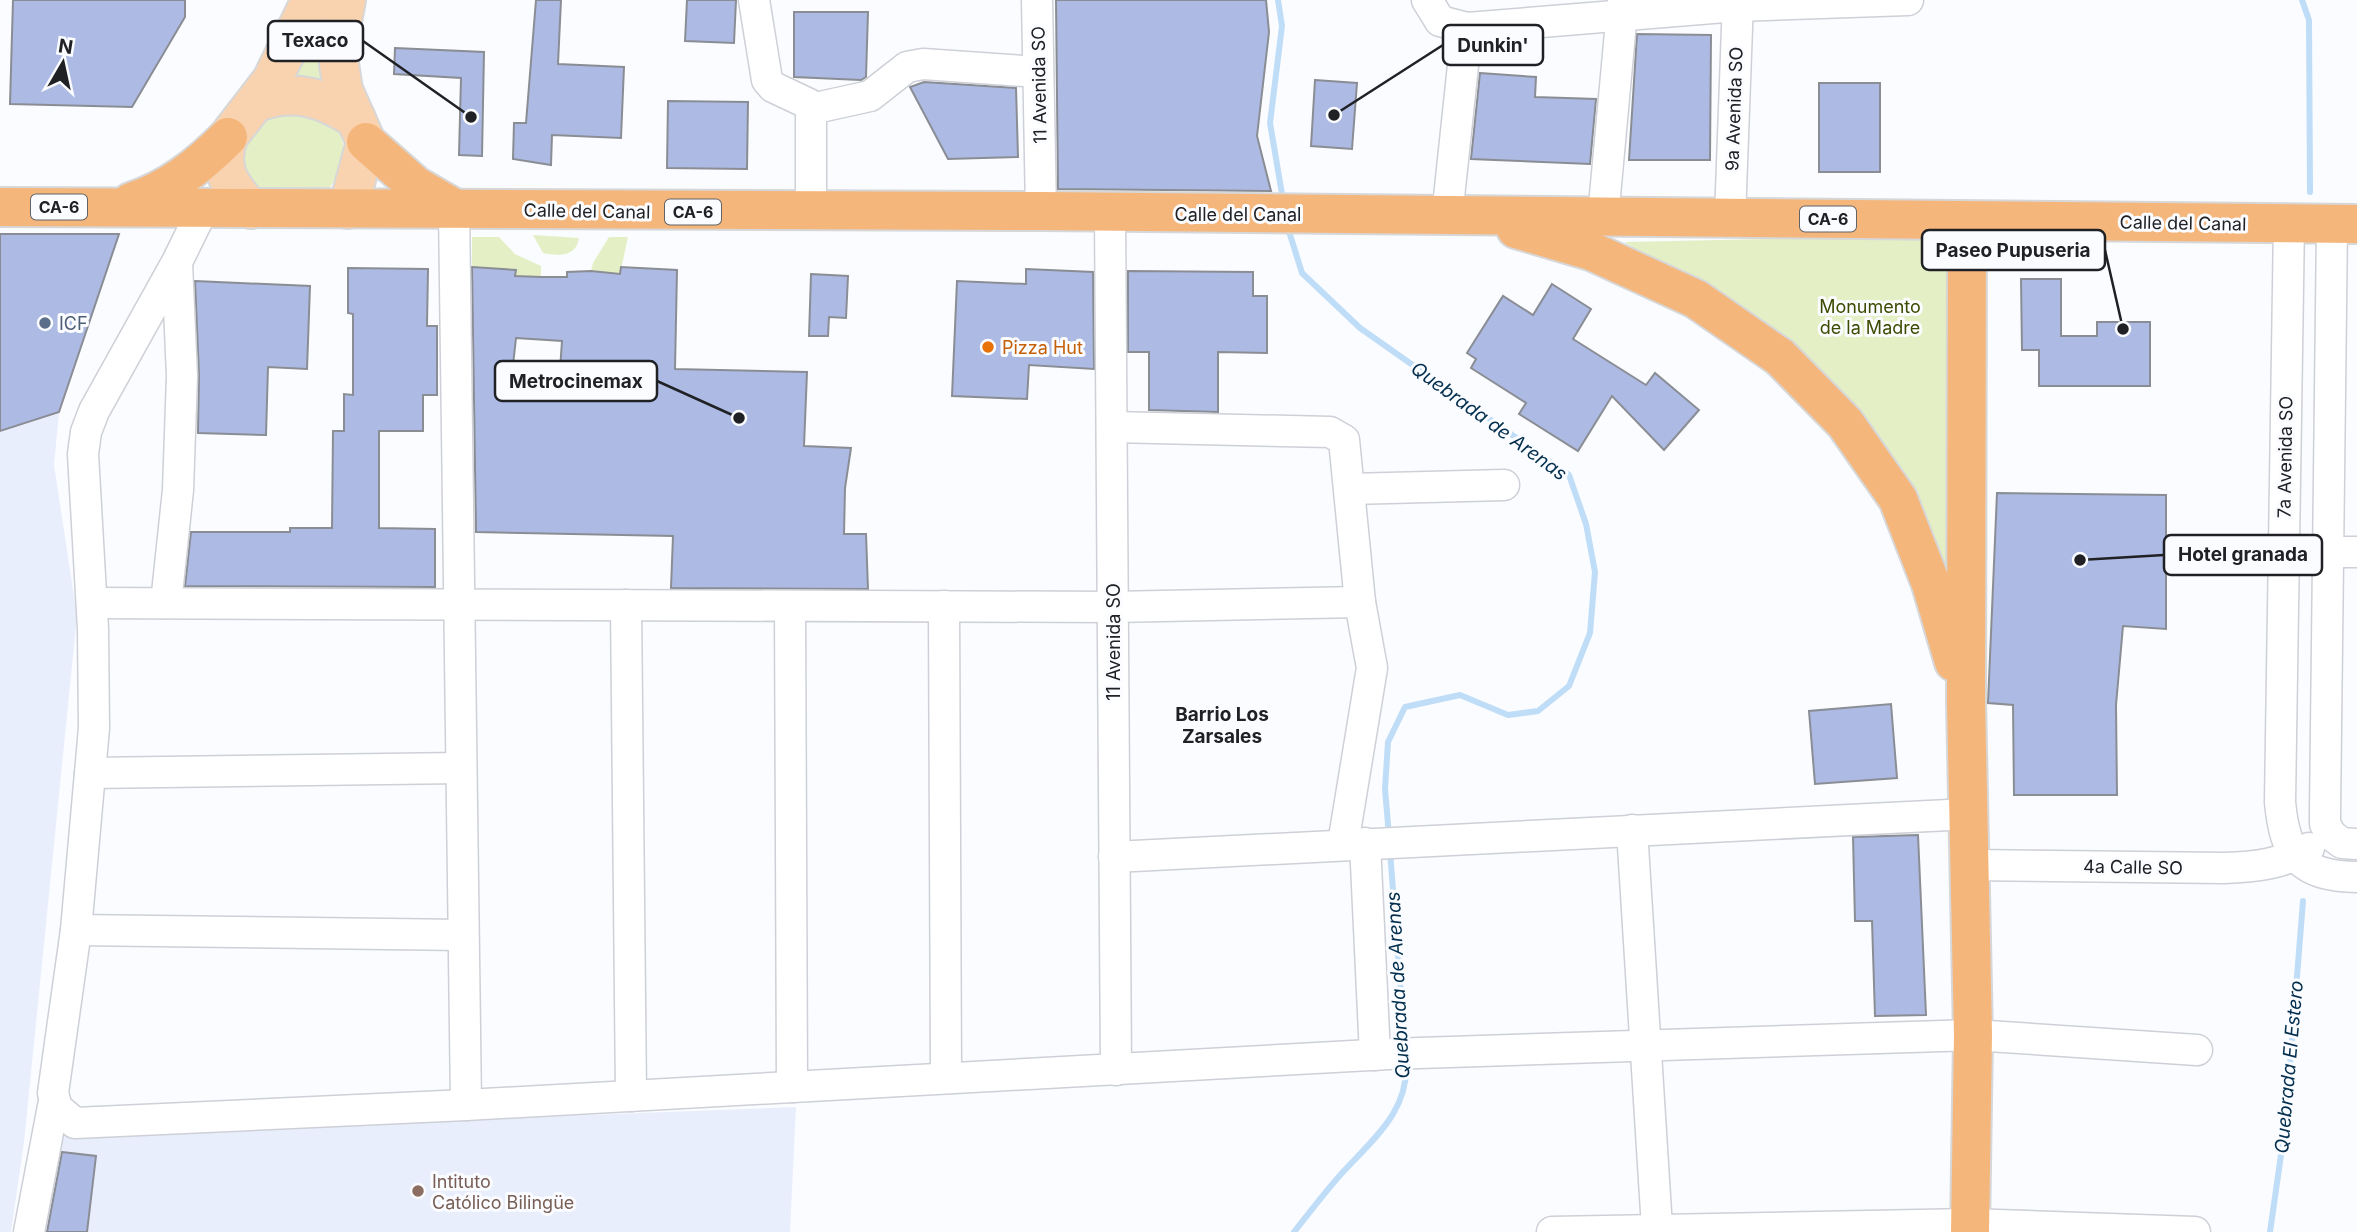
<svg xmlns="http://www.w3.org/2000/svg" width="2357" height="1232" viewBox="0 0 2357 1232" font-family="Inter,sans-serif">
	<style>
		.built { fill: #e9eefd }
		.green { fill: #e4efc5 }
		.lines { fill: none; stroke-linecap: round; stroke-linejoin: round }
		.stream { stroke: #c0ddf8; stroke-width: 6 }
		.building { fill: #adbbe4; stroke: #8a8d94; stroke-width: 2; fill-rule: evenodd }
		.minor-casing { stroke: #ced0d7; stroke-width: 33 }
		.major-casing { stroke: #d7d7d8; stroke-width: 42 }
		.highway-casing { stroke: #d7d7d8; stroke-width: 42 }
		.minor { stroke: #fff; stroke-width: 30 }
		.major { stroke: #f9d3b0; stroke-width: 38 }
		.highway { stroke: #f5b67c; stroke-width: 38 }
		.service-dot { fill: #5c6f8a; stroke: #fafcff; stroke-width: 2.5 }
		.food-dot { fill: #e8710a; stroke: #fafcff; stroke-width: 2.5 }
		.education-dot { fill: #8d6e63; stroke: #fafcff; stroke-width: 2.5 }
		.labels { text-anchor: middle; dominant-baseline: central; stroke-width: 6; stroke-linejoin: round; paint-order: stroke }
		.shield { fill: #fafcff; stroke: #616366; stroke-width: 2 }
		.shield-label { font-size: 16px; font-weight: bold; fill: #202124 }
		.street-label { font-size: 18px; fill: #202124; stroke: #fafcff }
		.park-label { font-size: 18px; fill: #3e4a01; stroke: #fafcff }
		.service-label { font-size: 18px; fill: #4e5e75; stroke: #fafcff; text-anchor: start }
		.food-label { font-size: 18px; fill: #c56008; stroke: #fafcff; text-anchor: start }
		.education-label { font-size: 18px; fill: #785e54; stroke: #fafcff; text-anchor: start }
		.water-label { font-size: 19px; font-style: italic; fill: #032e4d; stroke: #fafcff }
		.neighbourhood-label { font-size: 19px; font-weight: bold; fill: #202124; stroke: #fafcff }
		.leader { fill: none; stroke: #202124; stroke-width: 2.5 }
		.callout-dot { fill: #202124; stroke: #fafcff; stroke-width: 2.5 }
		.callout { fill: #fafcff; stroke: #202124; stroke-width: 2.5 }
		.callout-label { font-size: 19px; text-anchor: middle; font-weight: bold; fill: #202124 }
	</style>
	<rect width="100%" height="100%" fill="#fafcff"/>
	<g class="built">
		<polygon points="59,412 54,465 77,616 24,1142 11,1232 0,1232 0,431"/>
		<polygon points="796,1107 790,1232 40,1232 57,1135"/>
	</g>
	<g class="green">
		<polygon points="312,39 323,40 331,92 286,83"/>
		<path d="M288,105C301,110 324,116 333,125C355,148 339,181 320,198L257,193L241,164L247,131Z"/>
		<path d="M533,235L579,238C576,257 559,256 543,253Z"/>
		<polygon points="1950,235 1951,602 1909,494 1697,284 1624,242"/>
		<polygon points="472,237 499,237 515,254 541,266 541,277 515,276 515,270 472,267"/>
		<polygon points="609,237 628,237 620,274 591,271 593,263"/>
	</g>
	<g class="lines">
		<g class="stream">
			<polyline points="1278,0 1282,26 1270,123 1283,200"/>
			<polyline points="2302,0 2309,20 2310,192"/>
			<polyline points="1287,225 1302,273 1360,328 1569,475 1586,524 1595,572 1590,633 1569,686 1538,711 1508,715 1460,695 1405,707 1388,742 1385,789 1389,836"/>
			<polyline points="1390,851 1405,1046"/>
			<path d="M1294,1232C1310,1212 1325,1192 1342,1173C1373,1139 1410,1111 1406,1060"/>
			<polyline points="2270,1232 2285,1127 2303,901"/>
		</g>
	</g>
	<g class="building">
		<polygon points="13,0 185,0 185,17 132,107 10,104"/>
		<polygon points="536,0 561,0 558,64 624,67 621,138 552,135 551,165 513,159 514,123 526,123"/>
		<polygon points="687,0 736,0 734,43 685,41"/>
		<polygon points="1056,0 1266,0 1269,32 1257,136 1271,191 1058,189"/>
		<polygon points="794,12 868,12 866,77 861,80 794,77"/>
		<polygon points="1637,34 1711,35 1710,160 1629,160"/>
		<polygon points="395,48 484,52 482,156 459,155 461,78 394,74"/>
		<polygon points="1480,73 1536,77 1535,97 1596,99 1590,164 1471,159"/>
		<polygon points="1315,80 1357,83 1352,149 1311,146"/>
		<polygon points="924,82 1016,88 1018,157 948,159 910,87"/>
		<rect x="1819" y="83" width="61" height="89"/>
		<polygon points="668,101 748,102 747,169 667,168"/>
		<polygon points="0,234 119,234 59,412 0,431"/>
		<path d="M472,267L516,270L515,276L541,277H567V272L591,271L620,274L621,267L677,270L675,369L807,372L804,446L851,448L845,488L844,534H866L868,589L671,588L673,536L476,532ZM516,338L562,341L559,384L511,383Z"/>
		<polygon points="348,268 428,269 427,326 437,326 437,395 423,395 423,431 379,431 379,528 435,529 435,587 185,586 191,532 290,532 290,528 332,528 333,431 344,431 344,394 353,395 353,314 348,313"/>
		<polygon points="1026,269 1093,272 1094,369 1029,365 1027,399 952,396 957,281 1026,284"/>
		<polygon points="1128,271 1253,272 1253,296 1267,296 1267,353 1218,352 1218,412 1149,410 1149,352 1128,352"/>
		<polygon points="811,274 848,276 846,318 829,317 828,336 809,336"/>
		<polygon points="2021,279 2061,279 2061,336 2097,336 2097,322 2150,322 2150,386 2039,386 2039,350 2022,350"/>
		<polygon points="195,281 310,286 307,369 268,367 266,435 198,433 199,375"/>
		<polygon points="1552,284 1591,309 1573,339 1646,385 1655,373 1699,410 1664,450 1612,396 1578,451 1519,414 1526,403 1471,368 1476,359 1467,353 1503,296 1533,315"/>
		<polygon points="1997,493 2166,495 2166,629 2123,626 2116,705 2117,795 2014,795 2013,705 1988,703"/>
		<polygon points="1891,704 1897,778 1815,784 1809,711"/>
		<polygon points="1918,835 1926,1015 1875,1016 1872,921 1855,921 1853,837"/>
		<polygon points="62,1152 96,1156 87,1232 47,1232"/>
	</g>
	<g class="lines">
		<defs>
			<g id="minor">
				<polyline points="754,0 767,80 773,87 809,104 811,109 811,212"/>
				<polyline points="1037,0 1041,211"/>
				<polyline points="1427,0 1440,21 1467,28 1737,6 1908,0"/>
				<polyline points="811,109 870,96 907,67 923,64 1038,72"/>
				<polyline points="454,208 466,1105"/>
				<polyline points="203,209 177,262 94,411 86,432 83,454 93,629 94,728 76,930 53,1093 57,1108 75,1123 466,1105 1389,1054 1973,1035 2197,1050"/>
				<polyline points="1110,214 1116,1070"/>
				<polyline points="1447,216 1467,28"/>
				<polyline points="1603,217 1623,0"/>
				<polyline points="1730,218 1738,0"/>
				<path d="M2289,223L2280,802C2285,856 2300,876 2357,877"/>
				<polyline points="1112,427 1330,432 1344,440 1360,602 1372,668 1343,844"/>
				<polyline points="1350,489 1504,485"/>
				<polyline points="2308,552 2357,552"/>
				<polyline points="92,603 1113,607 1360,602"/>
				<polyline points="166,603 178,490 182,376 177,263"/>
				<polyline points="626,605 631,1096"/>
				<polyline points="790,606 792,1087"/>
				<polyline points="944,606 946,1078"/>
				<polyline points="90,773 461,768"/>
				<polyline points="1632,830 1657,1228"/>
				<polyline points="2331,835 2325,824 2325,812 2332,224"/>
				<polyline points="2331,835 2342,843 2357,844"/>
				<polyline points="1365,843 1375,1055"/>
				<polyline points="1114,857 1969,814"/>
				<path d="M1970,865L2224,868C2255,867 2283,864 2309,848"/>
				<polyline points="76,930 463,935"/>
				<polyline points="29,1232 54,1101"/>
				<polyline points="1552,1232 1970,1224 2195,1232"/>
			</g>
			<g id="major">
				<polyline points="346,0 339,37 339,64 343,90 366,142 348,209"/>
				<path d="M257,102C295,88 324,98 356,119"/>
				<path d="M251,209C230,186 217,169 228,137L272,80L311,0"/>
			</g>
			<g id="highway">
				<polyline points="366,142 416,186 454,208"/>
				<path d="M131,202C170,189 199,166 228,137"/>
				<polyline points="0,207 1041,211 2357,224"/>
				<polyline points="1967,221 1966,701 1973,1035 1970,1232"/>
				<polyline points="1516,229 1591,251 1696,299 1780,357 1845,423 1898,499 1931,584 1954,662"/>
			</g>
		</defs>
		<use href="#minor" class="minor-casing"/>
		<use href="#major" class="major-casing"/>
		<use href="#highway" class="highway-casing"/>
		<use href="#minor" class="minor"/>
		<use href="#major" class="major"/>
		<use href="#highway" class="highway"/>
	</g>
	<circle class="service-dot" cx="45" cy="323" r="7"/>
	<circle class="food-dot" cx="988" cy="347" r="7"/>
	<circle class="education-dot" cx="418" cy="1191" r="7"/>
	<g class="labels">
		<g class="shield">
			<rect x="31" y="194.5" width="56" height="25" rx="5"/>
			<rect x="665" y="199.5" width="56" height="25" rx="5"/>
			<rect x="1800" y="206.5" width="56" height="25" rx="5"/>
		</g>
		<g class="shield-label">
			<text x="59" y="207">CA-6</text>
			<text x="693" y="212">CA-6</text>
			<text x="1828" y="219">CA-6</text>
		</g>
		<g class="street-label">
			<text transform="translate(1039 85) rotate(-91)">11 Avenida SO</text>
			<text transform="translate(1734 109) rotate(-88)">9a Avenida SO</text>
			<text transform="translate(587 211) rotate(1)">Calle del Canal</text>
			<text x="1238" y="214">Calle del Canal</text>
			<text transform="translate(2183 223) rotate(1)">Calle del Canal</text>
			<text transform="translate(2285 457) rotate(-89)">7a Avenida SO</text>
			<text transform="translate(1113 642) rotate(-90)">11 Avenida SO</text>
			<text transform="translate(2133 867) rotate(1)">4a Calle SO</text>
		</g>
		<g class="park-label">
			<text x="1870" y="306">Monumento<tspan x="1870" dy="21">de la Madre</tspan></text>
		</g>
		<g class="service-label">
			<text x="59" y="323">ICF</text>
		</g>
		<g class="food-label">
			<text x="1002" y="347">Pizza Hut</text>
		</g>
		<g class="education-label">
			<text x="432" y="1181">Intituto<tspan x="432" dy="21">Católico Bilingüe</tspan></text>
		</g>
		<g class="water-label">
			<text transform="translate(1489 421) rotate(36)">Quebrada de Arenas</text>
			<text transform="translate(1398 985) rotate(-93)">Quebrada de Arenas</text>
			<text transform="translate(2289 1067) rotate(-85)">Quebrada El Estero</text>
		</g>
		<g class="neighbourhood-label">
			<text x="1222" y="714">Barrio Los<tspan x="1222" dy="22">Zarsales</tspan></text>
		</g>
	</g>
	<path class="leader" d="M471 117L363 41M1334 115L1443 45M2123 329L2105 250M739 418L657 381M2080 560L2164 555"/>
	<g class="callout-dot">
		<circle cx="471" cy="117" r="7"/>
		<circle cx="1334" cy="115" r="7"/>
		<circle cx="2123" cy="329" r="7"/>
		<circle cx="739" cy="418" r="7"/>
		<circle cx="2080" cy="560" r="7"/>
	</g>
	<g class="callout">
		<rect x="268" y="21" width="95" height="40" rx="7"/>
		<rect x="1443" y="25" width="100" height="40" rx="7"/>
		<rect x="1922" y="230" width="183" height="40" rx="7"/>
		<rect x="495" y="361" width="162" height="40" rx="7"/>
		<rect x="2164" y="535" width="158" height="40" rx="7"/>
	</g>
	<g class="callout-label">
		<text x="315" y="47">Texaco</text>
		<text x="1493" y="52">Dunkin'</text>
		<text x="2013" y="257">Paseo Pupuseria</text>
		<text x="576" y="388">Metrocinemax</text>
		<text x="2243" y="561">Hotel granada</text>
	</g>
	<g transform="translate(63 63) rotate(9)" stroke="#fafcff" stroke-width="5" paint-order="stroke">
	<path d="M0-5L12 26L0 18L-12 26Z" fill="#202124"/>
	<text y="-10" font-size="19" font-weight="bold" text-anchor="middle" fill="#202124">N</text>
	</g>
</svg>
